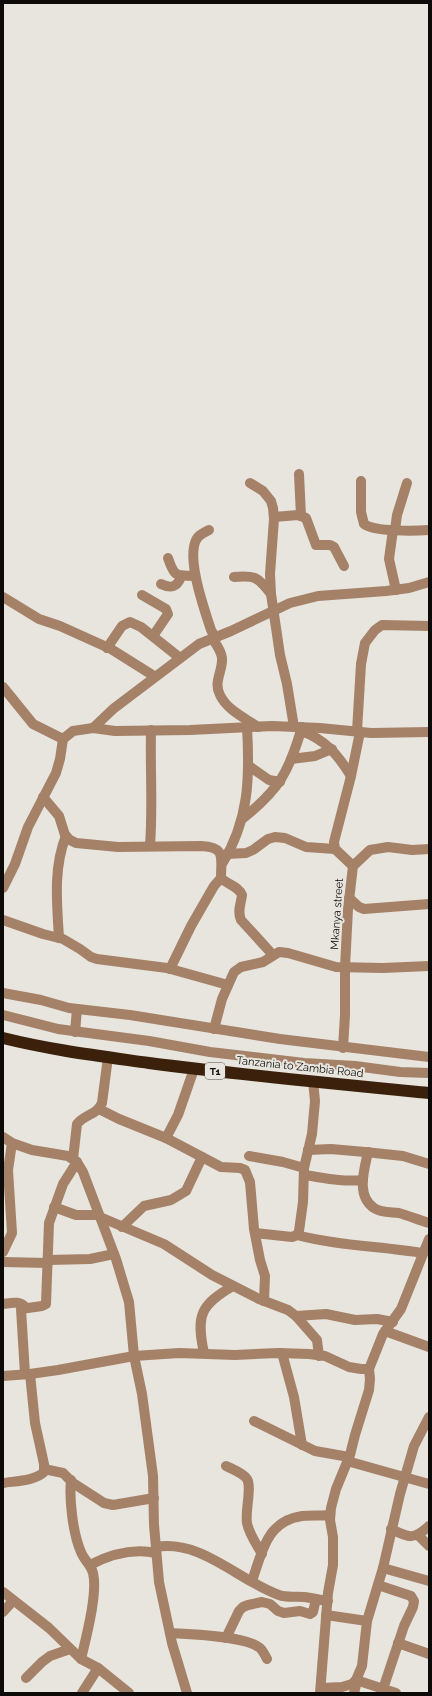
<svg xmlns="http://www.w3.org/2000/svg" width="432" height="1696" viewBox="0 0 432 1696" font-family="Raleway,sans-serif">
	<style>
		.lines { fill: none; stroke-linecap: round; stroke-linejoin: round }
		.minor { stroke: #a58168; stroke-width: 10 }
		.highway { stroke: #3b210c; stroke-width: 12 }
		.labels { text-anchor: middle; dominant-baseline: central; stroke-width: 4; stroke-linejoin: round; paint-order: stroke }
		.shield { fill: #e7e5de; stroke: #4e4c49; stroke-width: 1 }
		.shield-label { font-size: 10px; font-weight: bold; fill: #0c0b09 }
		.street-label { font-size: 11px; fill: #0c0b09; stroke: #e7e5de }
	</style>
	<rect width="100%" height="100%" fill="#e7e5de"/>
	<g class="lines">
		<g class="minor">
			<polyline points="299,474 301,516"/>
			<path d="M361,481V512L364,524C375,532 415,531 429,530"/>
			<polyline points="250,483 263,491 271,501 273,508 274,519 270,574 271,594 280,655 287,684 294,727"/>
			<polyline points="274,517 298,515 306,518 316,545 330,545 334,547 344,566"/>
			<path d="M209,530C205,532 201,534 198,537C184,554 205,611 211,630L215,637"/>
			<polyline points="393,530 389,559 396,590"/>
			<polyline points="395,530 397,515 407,483"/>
			<path d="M168,558C175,579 177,575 195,576"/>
			<path d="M234,577C255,575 258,577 271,594"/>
			<path d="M161,584C171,589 177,587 181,577"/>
			<polyline points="142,595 166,609 168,614 153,636"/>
			<polyline points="3,597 39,619 60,626 111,649 154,676"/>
			<path d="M212,638C216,644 221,650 222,658C223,671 213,682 220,695C227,710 245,718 258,727"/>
			<polyline points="107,648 122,626 130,622 141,627 180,658"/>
			<polyline points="3,687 33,724 63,739"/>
			<polyline points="93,728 113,709 199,644 231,631 290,603 318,596 386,591 409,588 429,582"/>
			<path d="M301,731C325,739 338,755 351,776"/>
			<polyline points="357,731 361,664 365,643 375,630 382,625 429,626"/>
			<polyline points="291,759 315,756 332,749"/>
			<polyline points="249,766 269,780 280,782"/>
			<path d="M43,797L59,816L65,835L70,840L76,843L118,847L201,846C226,847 221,857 221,878C228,885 238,886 242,895C241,904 237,911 241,920L273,955"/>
			<path d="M242,819C279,790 289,772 302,727"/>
			<path d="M150,845C153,807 150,769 151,730"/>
			<polyline points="227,854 246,853 253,850 268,839 275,837 285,838 306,847 335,849"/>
			<path d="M222,864C249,820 250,778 247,727"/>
			<polyline points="353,866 335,849 334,842 351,776 360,732"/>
			<polyline points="3,888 15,864 28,827 56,773 60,759 63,739 73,731 93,728 115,731 190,730 272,726 320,728 371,733 429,732"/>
			<polyline points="349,898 359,907 364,909 429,904"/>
			<polyline points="3,920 43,934 63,939 80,949 91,957 97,959 167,968 228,985"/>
			<path d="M59,938C57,904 53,868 66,836"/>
			<polyline points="170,969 191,926 214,886 221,878"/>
			<polyline points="3,993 41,1000 69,1008 130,1015 280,1039 429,1057"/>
			<polyline points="3,1015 58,1029 149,1041 210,1052 304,1063 355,1066 400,1072 429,1073"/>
			<polyline points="214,1029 222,999 234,972 241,967 263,962 279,952 288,953 336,967 383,968 429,966"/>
			<polyline points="75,1032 77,1009"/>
			<polyline points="343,1048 345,1015 345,967 348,909 353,866 370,850 388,847 412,850 429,849"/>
			<polyline points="99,1109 119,1119 166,1138 221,1167 240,1168 245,1170 250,1182 254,1229 260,1260 265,1276 264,1301"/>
			<polyline points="3,1137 12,1143 32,1150 68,1156 77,1162 83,1172 116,1259 129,1302 134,1356 142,1394 153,1476 154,1525 159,1582 172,1643 187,1693"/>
			<polyline points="166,1138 178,1115 194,1069"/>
			<polyline points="308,1150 331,1149 365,1152 403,1156 429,1164"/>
			<path d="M368,1152C364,1170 356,1196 374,1208C381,1213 391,1212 399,1213C409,1216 419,1220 429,1223"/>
			<polyline points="249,1156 283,1162 304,1168"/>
			<path d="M73,1159L77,1124C85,1114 97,1115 102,1103L108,1057"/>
			<path d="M304,1175C325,1178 340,1182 363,1180"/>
			<polyline points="54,1207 76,1215 99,1215"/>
			<polyline points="100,1217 164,1244 212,1275 259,1299 288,1310 296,1316 317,1340 319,1356"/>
			<polyline points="122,1227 144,1206 171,1200 186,1191 202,1157"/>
			<polyline points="255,1233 292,1237 297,1235 299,1231 303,1202 304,1168 312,1134 315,1101 313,1081"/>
			<path d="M297,1235C338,1246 381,1246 423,1253"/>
			<polyline points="3,1252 12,1233 8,1170 12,1143"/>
			<polyline points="48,1260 90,1259 114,1254"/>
			<polyline points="3,1262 48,1263"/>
			<path d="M3,1304C11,1303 20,1300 26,1308"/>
			<polyline points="296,1316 326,1314 355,1320 377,1319 393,1322"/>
			<polyline points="385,1331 429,1347"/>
			<path d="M204,1353C196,1316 200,1305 233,1286"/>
			<polyline points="282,1353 294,1397 302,1445"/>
			<polyline points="25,1374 21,1309 42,1306 46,1304 49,1223 63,1184 77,1162"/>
			<polyline points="3,1376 30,1374 58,1370 134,1356 179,1353 235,1355 278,1353 309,1354 325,1356 349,1367 361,1369 369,1369 383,1334 401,1309 429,1239"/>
			<polyline points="254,1421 315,1451 349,1457"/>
			<polyline points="347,1461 429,1484"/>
			<path d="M226,1466C232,1469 243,1473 247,1479C252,1487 245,1511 247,1523C249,1534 257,1545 262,1554"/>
			<polyline points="44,1469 63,1473 73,1483 104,1503 113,1505 154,1498"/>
			<path d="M71,1480C69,1500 73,1534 81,1552C84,1560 91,1565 93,1573C98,1593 86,1638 81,1659"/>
			<path d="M3,1483C15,1481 35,1481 44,1472V1464L35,1423L30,1374"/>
			<path d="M391,1529C409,1538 414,1540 429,1526"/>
			<polyline points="418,1535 429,1546"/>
			<path d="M156,1547C201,1539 239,1581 279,1595C287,1598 296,1596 304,1597C312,1598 320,1600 328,1601"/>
			<path d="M90,1565C111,1554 132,1548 156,1553"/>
			<polyline points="383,1568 429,1581"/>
			<path d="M252,1581C262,1553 266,1521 302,1516C311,1515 321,1516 330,1515"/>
			<polyline points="378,1585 411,1596 414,1601 413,1607 404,1626 383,1689"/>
			<polyline points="3,1592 49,1628 81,1659 98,1668 129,1693"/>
			<polyline points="3,1612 13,1601"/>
			<polyline points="326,1615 367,1621"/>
			<path d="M170,1633C190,1634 246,1636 260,1648C263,1651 265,1655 267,1659"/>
			<polyline points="226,1638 239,1611 243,1607 248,1605 262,1602 270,1604 278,1611 284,1613 300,1611 310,1614 313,1612 316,1599"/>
			<polyline points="398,1643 429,1654"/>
			<polyline points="26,1678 42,1662 50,1656 70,1649"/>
			<polyline points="356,1680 396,1693"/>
			<polyline points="321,1688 342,1687 352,1684 356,1680 362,1666 367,1621 383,1568 400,1494 414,1446 429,1417"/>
			<polyline points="82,1693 98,1668"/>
			<polyline points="320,1693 328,1593 333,1565 333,1537 330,1520 331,1508 336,1489 350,1455 355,1435 369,1390 370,1379 369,1369"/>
			<polyline points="354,1693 357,1681"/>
		</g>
		<path class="highway" d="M3,1038C51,1050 100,1056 149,1063C242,1075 336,1084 429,1093"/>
	</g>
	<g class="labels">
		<rect class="shield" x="205" y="1063" width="20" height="16" rx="3"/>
		<g class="shield-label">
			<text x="215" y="1071">T1</text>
		</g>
		<g class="street-label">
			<text transform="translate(337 914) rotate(-86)">Mkanya street</text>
			<text transform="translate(300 1067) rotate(6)">Tanzania to Zambia Road</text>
		</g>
	</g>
	<rect width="432" height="1696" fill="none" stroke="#0c0b09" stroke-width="8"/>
</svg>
